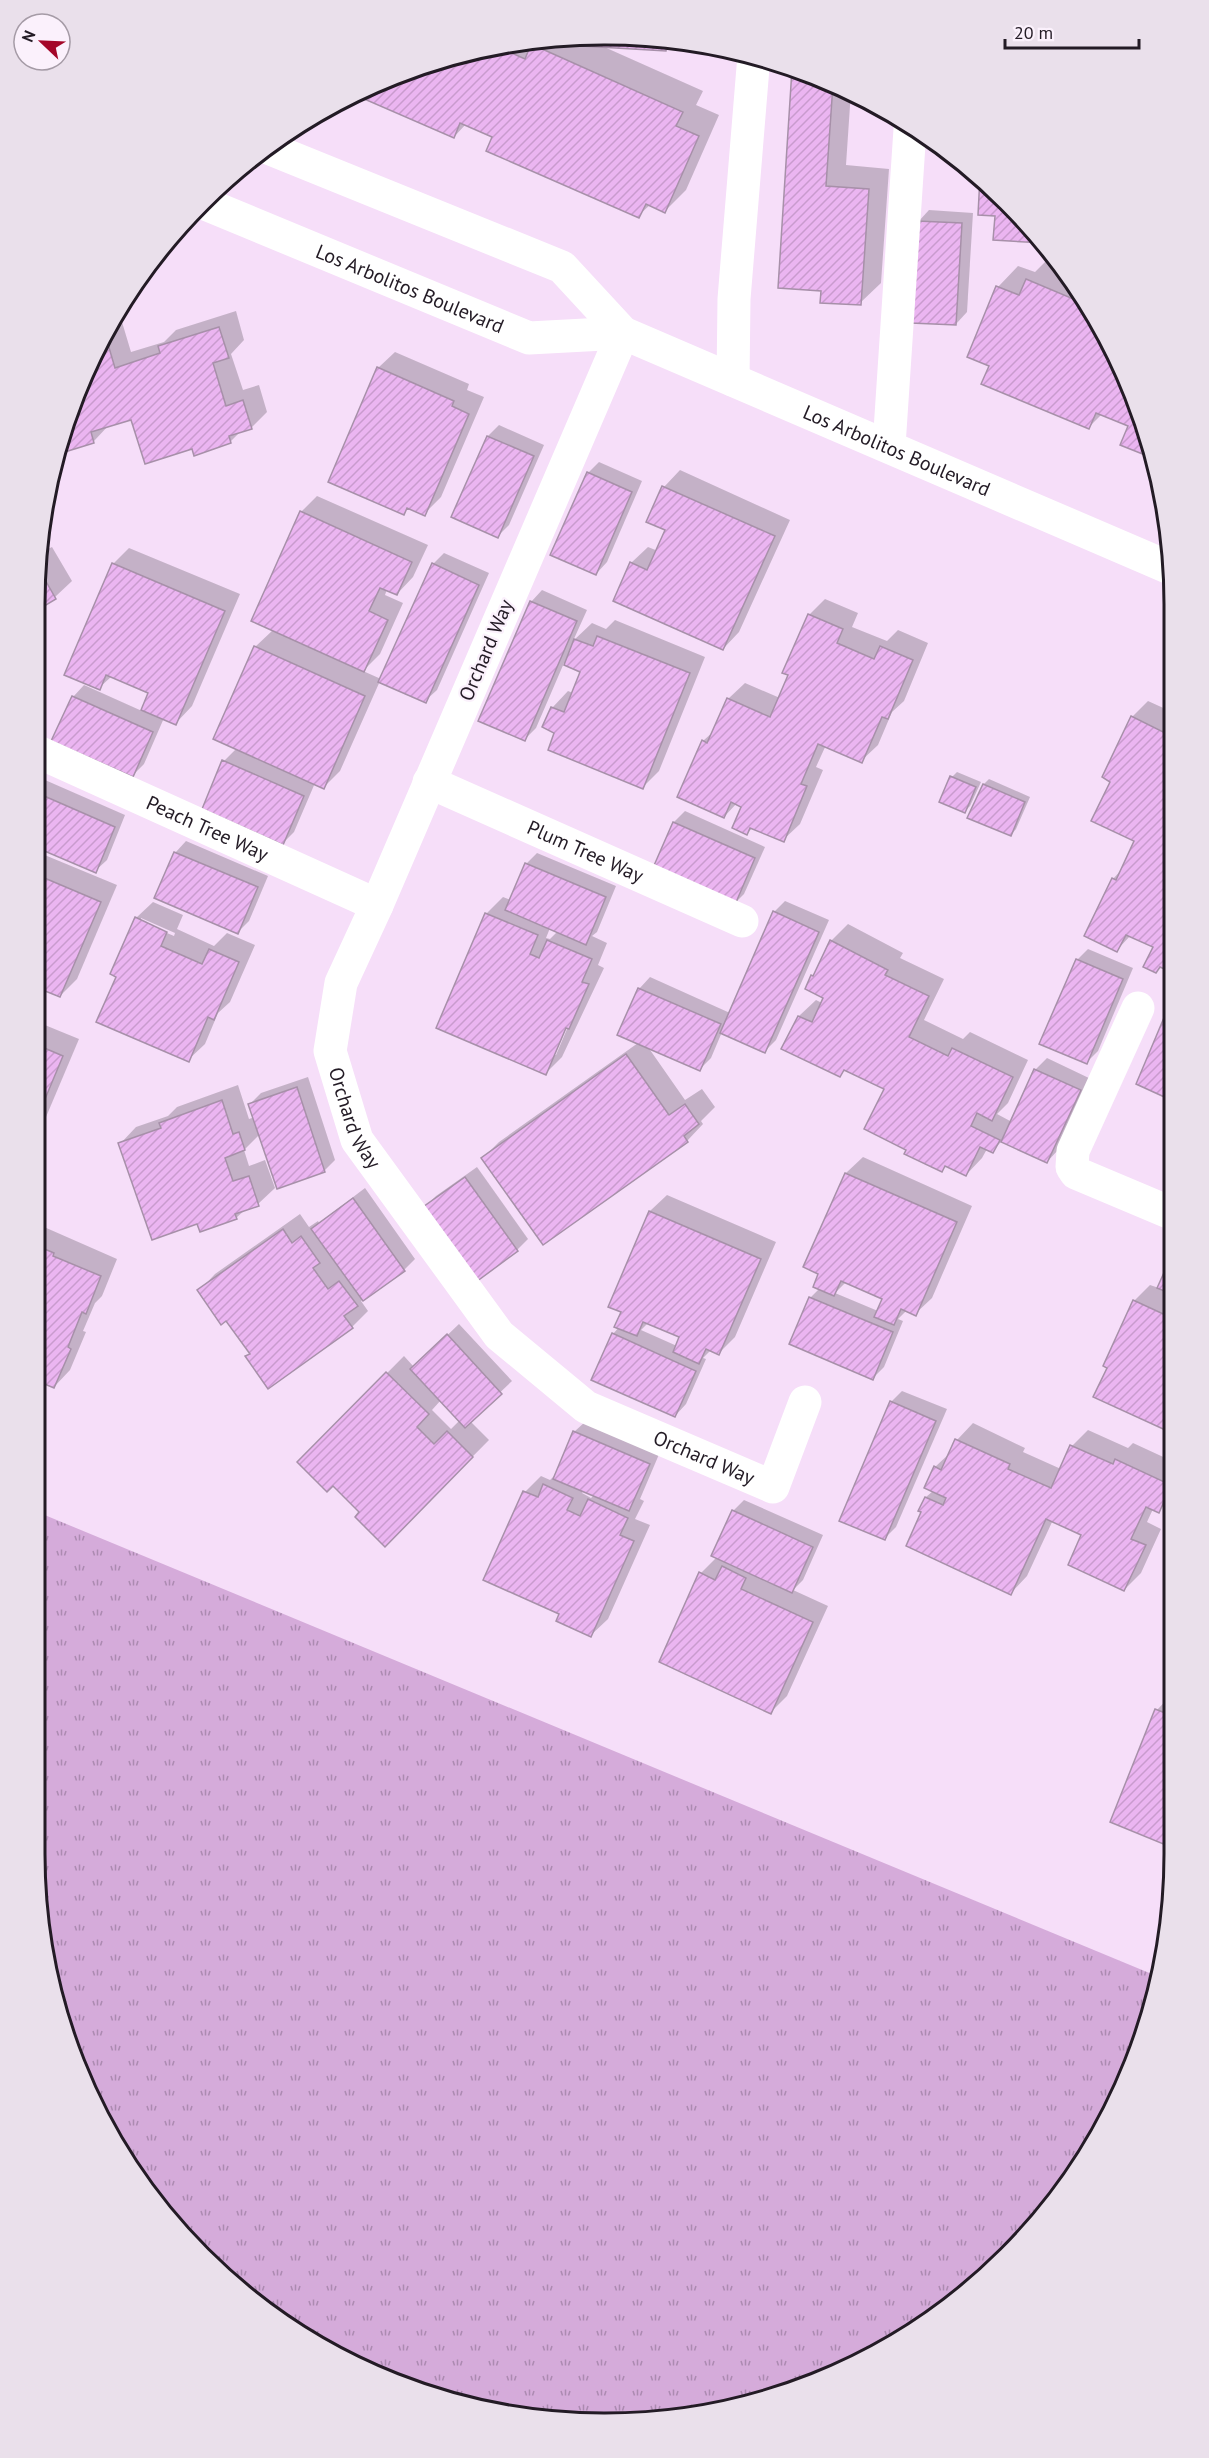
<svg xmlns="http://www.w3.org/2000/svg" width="1209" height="2458" viewBox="0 0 1209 2458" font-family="'PT Sans',sans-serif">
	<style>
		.grass { fill: url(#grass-tufts) }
		.shadow { fill: #0003; fill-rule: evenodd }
		.building { fill: url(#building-hatch); stroke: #a790a9; stroke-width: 1.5 }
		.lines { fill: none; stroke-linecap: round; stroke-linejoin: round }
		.minor { stroke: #fff; stroke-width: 33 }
		.labels { text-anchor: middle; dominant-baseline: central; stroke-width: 4.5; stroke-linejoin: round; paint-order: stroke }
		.street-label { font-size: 20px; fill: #231b25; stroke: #fbf1fc }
		.rim { fill: none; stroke: #231b25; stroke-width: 3 }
	</style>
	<defs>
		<pattern id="grass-tufts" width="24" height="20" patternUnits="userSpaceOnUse" patternTransform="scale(1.5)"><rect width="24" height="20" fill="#d5abda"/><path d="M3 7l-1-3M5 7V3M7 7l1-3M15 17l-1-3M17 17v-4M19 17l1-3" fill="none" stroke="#ac8ab1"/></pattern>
		<pattern id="building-hatch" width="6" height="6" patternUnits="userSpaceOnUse" patternTransform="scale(1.5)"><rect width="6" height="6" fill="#ebb5f1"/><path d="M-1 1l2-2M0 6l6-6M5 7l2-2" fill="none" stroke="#c99bce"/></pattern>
	</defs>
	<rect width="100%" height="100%" fill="#f6def9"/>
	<polygon class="grass" points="35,1511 1159,1977 1155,2001 1116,2105 1008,2256 857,2365 679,2419 493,2412 319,2347 228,2282 153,2201 65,2037 35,1853"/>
	<g class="shadow">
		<polygon points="641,36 674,41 665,50 602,46 703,91 696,105 719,115 686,190 665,211 651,204 638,216 494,137 466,124 454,137 357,94 421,65 530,39"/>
		<polygon points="794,70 851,91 846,165 889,169 881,283 860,303 823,289 780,287"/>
		<polygon points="929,210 973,213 967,312 956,324 918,222"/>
		<polygon points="1048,259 1061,265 1131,387 1150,456 1122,444 1130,425 1102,414 1089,427 991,365 998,287 1018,266 1035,272"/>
		<polygon points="236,311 244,340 231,354 243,390 259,385 267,412 251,428 241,431 230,442 193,447 132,418 109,425 94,441 55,453 93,353 119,312 131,352 164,342 176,330"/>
		<polygon points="395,352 469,384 467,390 484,397 441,497 424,514 409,507 404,513 378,368"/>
		<polygon points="499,425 544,445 509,525 498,536 453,517 488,436"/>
		<polygon points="599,462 642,481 607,562 596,574 588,473"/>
		<polygon points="680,470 790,520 739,632 723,649 631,563 648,547 658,551 667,530 648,521 664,487"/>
		<polygon points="317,496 428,545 413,577 397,594 387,589 385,595 403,603 380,654 363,671 381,679 433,564 444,553 489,573 437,690 425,701 380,681 340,771 324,787 315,783 294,832 283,843 224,761 237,748 255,647 273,630 301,512"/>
		<polygon points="41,537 48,549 52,547 72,581 55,597 36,609 36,568"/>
		<polygon points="129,548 240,594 192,706 176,723 164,718 144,764 133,775 73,697 84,685 142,711 150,692 112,676 99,688 113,564"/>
		<polygon points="542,590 587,610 573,641 592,623 606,629 615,620 705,657 659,771 643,787 556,732 552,708 568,691 573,693 582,671 564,663 536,728 525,739 531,602"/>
		<polygon points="825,599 858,613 852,627 887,641 898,630 928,643 904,701 892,712 878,745 861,761 826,745 816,767 823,770 800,824 783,840 753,827 747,834 743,806 737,803 724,817 703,741 715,730 728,699 745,683 780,698 790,675 809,615"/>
		<polygon points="1148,701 1170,711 1171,971 1161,966 1156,971 1155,947 1131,935 1117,950 1113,879 1122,869 1136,840 1112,781 1132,717"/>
		<polygon points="957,772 981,782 970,806 965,811 952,777"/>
		<polygon points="989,779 1030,797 1016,829 1011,835 984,784"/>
		<polygon points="45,780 125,815 107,860 95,871 35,846 35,789"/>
		<polygon points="685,811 765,847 744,894 733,905 654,869 674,822"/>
		<polygon points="186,841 268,876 249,921 238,932 175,853"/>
		<polygon points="35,851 117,885 77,979 60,996 35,985"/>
		<path d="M537,853L616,886L597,932L592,936L607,943L598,965L604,968L562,1057L546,1073L438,1027L486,914L503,897L511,900L526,864ZM550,928L558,931L550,939L546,938ZM567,1021L570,1022L556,1055H553Z"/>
		<polygon points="785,901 829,920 776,1040 765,1051 722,1032 711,1058 700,1069 648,1047 685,1100 702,1089 715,1107 701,1121 703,1124 687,1141 483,1158 499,1142 638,1043 639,989 650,977 730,1013 774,912"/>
		<path d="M153,902L183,915L177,929L214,946L227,933L255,945L230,1002L218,1013L205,1044L188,1060L118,976L136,918ZM141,918L175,933L174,936L141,922Z"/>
		<polygon points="848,924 903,953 900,958 944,979 924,1020 963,1039 970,1032 1028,1060 1008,1103 997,1114 1012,1122 1036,1069 1047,1058 1091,1079 1058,1150 1047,1162 1002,1141 992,1151 987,1149 982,1158 966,1175 947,1165 942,1170 908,1149 886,1088 846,1069 840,1075 799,1016 816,1000 822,1003 825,997 812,976 817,971 831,941"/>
		<polygon points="1088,949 1133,968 1098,1051 1087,1062 1077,960"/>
		<polygon points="35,1021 79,1039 35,1143"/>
		<polygon points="308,1077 335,1160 324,1171 260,1134 244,1150 249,1166 265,1160 275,1188 258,1204 246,1209 236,1218 198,1222 120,1144 136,1127 168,1116 177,1107 238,1085 249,1119 255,1117 250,1104 261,1093"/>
		<path d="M863,1157L972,1206L932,1298L915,1314L907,1310L898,1319L903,1321L884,1367L873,1378L810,1298L820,1288V1273L805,1267L846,1173ZM846,1282L884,1298L878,1311L835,1293Z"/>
		<polygon points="477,1167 528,1239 517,1250 425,1207 436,1196"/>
		<polygon points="365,1188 415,1259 404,1270 361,1301 368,1311 352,1327 247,1357 251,1353 227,1319 199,1291 215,1274 300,1214 309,1227 318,1221 319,1223"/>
		<path d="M667,1195L776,1242L735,1337L719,1353L711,1350L703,1358L706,1359L686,1404L675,1416L613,1334L619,1327L623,1311L610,1306L650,1211ZM648,1323L681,1336L677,1346L641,1330Z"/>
		<polygon points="35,1223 117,1259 102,1296 95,1303 83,1331 86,1332 70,1370 54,1387 35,1379"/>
		<polygon points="1172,1259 1172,1431 1095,1396 1134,1301 1150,1285 1159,1288"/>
		<path d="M459,1324L512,1381L470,1421L489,1440L385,1545L361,1512L333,1484L299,1462L404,1356L414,1367ZM441,1400L460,1420L451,1429L432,1410Z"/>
		<polygon points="902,1391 947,1409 896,1527 884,1539 891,1402"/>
		<path d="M586,1421L660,1452L640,1499L644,1501L635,1519L650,1525L608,1619L591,1635L561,1613L525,1492L541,1476L550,1480L557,1473L574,1432ZM584,1490L594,1495L591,1498L582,1493Z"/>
		<polygon points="973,1423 1025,1448 1023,1452 1061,1469 1072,1446 1088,1430 1128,1448 1133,1443 1172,1461 1172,1497 1158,1511 1153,1509 1147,1522 1161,1529 1141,1573 1124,1590 1083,1534 1053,1520 1027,1576 1011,1593 920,1510 926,1497 933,1491 935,1467 951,1452 957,1440"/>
		<polygon points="744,1500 823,1535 803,1580 793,1590 828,1606 787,1696 771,1712 701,1573 717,1557 733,1511"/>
		<polygon points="1173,1693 1173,1846 1111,1821 1157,1710"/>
	</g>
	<g class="building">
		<polygon points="641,36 667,40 666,51 582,46 583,38"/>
		<polygon points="531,44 683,112 676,126 699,136 665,213 646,204 639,218 486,151 492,137 460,123 454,138 355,95 421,65 498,47 525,59"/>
		<polygon points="792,69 833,84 826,186 869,189 861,305 820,303 821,291 778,288"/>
		<polygon points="980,176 1043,243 993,240 995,216 978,215"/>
		<polygon points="917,221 962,223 956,325 911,323"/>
		<polygon points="1026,279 1083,303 1131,387 1150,457 1120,445 1128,426 1096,413 1089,429 981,384 989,366 967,357 996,286 1019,295"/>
		<polygon points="219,327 229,358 213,363 226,406 243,400 252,429 229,436 231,443 194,456 192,449 145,464 131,420 91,432 94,443 55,455 93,353 105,334 115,368 160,353 158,346"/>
		<polygon points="377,367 454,401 452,406 469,414 425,516 407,508 404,515 328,482"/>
		<polygon points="487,436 534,456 498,538 451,517"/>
		<polygon points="587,472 632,492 596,575 550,555"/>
		<polygon points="662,486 775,536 723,650 613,601 630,562 647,570 665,530 646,522"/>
		<polygon points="300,511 412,562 397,595 380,588 369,611 388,620 364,672 251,621"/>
		<polygon points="112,563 225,611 176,725 141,710 148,693 106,675 100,690 64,675"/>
		<polygon points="432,563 479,585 426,703 378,682"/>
		<polygon points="36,564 56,599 36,611"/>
		<polygon points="530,601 577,621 525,741 478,721"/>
		<polygon points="808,614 843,629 837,643 874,659 880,646 913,660 888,719 882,717 862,763 818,744 801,784 807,786 784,842 750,828 747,835 732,828 741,807 731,802 724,818 677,797 702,740 707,743 727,698 770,717 788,675 782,673"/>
		<polygon points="597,636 690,673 643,789 548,750 554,733 542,727 551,707 564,712 580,672 564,665 574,639 593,646"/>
		<polygon points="254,646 365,696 324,789 213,739"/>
		<polygon points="72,696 153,732 133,777 51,741"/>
		<polygon points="1131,716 1163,732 1165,726 1170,729 1171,972 1160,967 1156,973 1143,967 1153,947 1126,935 1117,952 1084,936 1112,878 1116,880 1134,841 1091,821 1110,782 1102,777"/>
		<polygon points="222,760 304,796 283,845 202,809"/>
		<polygon points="950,776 976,787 965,813 939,802"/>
		<polygon points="983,784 1025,802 1011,836 967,818"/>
		<polygon points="35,792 115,827 96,873 35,847"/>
		<polygon points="673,822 755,858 734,907 652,870"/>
		<polygon points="174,852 258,887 238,934 154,898"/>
		<polygon points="525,863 606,897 586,945 505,910"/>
		<polygon points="35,874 101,902 60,997 35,987"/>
		<polygon points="773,911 819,932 765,1053 720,1033"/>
		<polygon points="485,913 538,935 530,954 539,958 547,940 592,959 582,982 589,984 569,1029 566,1028 546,1075 436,1028"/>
		<polygon points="135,917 167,932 161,946 202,964 209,949 239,962 214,1020 208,1017 189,1062 96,1022 116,977 110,974"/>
		<polygon points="830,940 888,970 885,975 929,996 909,1037 948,1056 952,1048 1013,1077 992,1121 977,1113 971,1126 1000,1140 993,1153 980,1147 966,1176 945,1166 942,1172 904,1154 906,1150 864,1129 884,1089 844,1070 840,1077 781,1049 798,1016 812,1022 823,998 805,989 811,975 813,976"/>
		<polygon points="1076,959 1123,979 1087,1064 1039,1044"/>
		<polygon points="638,988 721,1024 700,1071 617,1035"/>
		<polygon points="1171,1001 1171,1100 1136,1084"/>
		<polygon points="35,1044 63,1056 35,1123"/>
		<polygon points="626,1054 669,1115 685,1104 699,1124 684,1136 688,1142 543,1245 481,1158"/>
		<polygon points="1034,1069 1081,1090 1047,1163 1001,1142"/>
		<polygon points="297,1087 325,1172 277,1189 248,1104"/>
		<polygon points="222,1100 233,1134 239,1132 245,1150 225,1158 233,1181 249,1176 259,1206 235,1214 237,1219 200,1232 197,1224 152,1240 118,1143 161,1128 159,1123"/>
		<polygon points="845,1173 957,1222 916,1316 901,1309 894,1325 874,1317 882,1299 841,1281 834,1296 813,1287 818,1274 803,1267"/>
		<polygon points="465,1177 518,1251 476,1282 423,1207"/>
		<polygon points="353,1198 405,1271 363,1301 311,1229"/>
		<polygon points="649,1211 761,1259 719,1355 706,1349 699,1364 673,1352 679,1337 643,1322 637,1336 614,1327 621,1312 608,1307"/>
		<polygon points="283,1229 292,1243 301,1236 320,1263 313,1268 328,1289 339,1281 358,1306 344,1316 353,1328 268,1389 245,1356 250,1354 226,1321 221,1325 197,1290"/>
		<polygon points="35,1245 54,1253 53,1256 101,1276 86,1314 82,1312 68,1347 71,1349 54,1388 35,1380"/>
		<polygon points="1172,1255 1172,1294 1157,1288"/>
		<polygon points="809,1297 893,1332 873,1380 789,1344"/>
		<polygon points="1133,1300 1172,1318 1172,1433 1093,1397 1107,1368 1103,1366"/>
		<polygon points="612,1333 696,1371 675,1417 591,1380"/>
		<polygon points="447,1334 502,1394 465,1428 410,1369"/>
		<polygon points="386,1372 429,1414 417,1427 434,1444 447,1431 473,1457 385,1547 355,1517 359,1512 333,1486 327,1492 297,1462"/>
		<polygon points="890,1401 936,1421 885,1540 839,1521"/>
		<polygon points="573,1431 650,1464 629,1511 553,1479"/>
		<polygon points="955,1439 1010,1464 1008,1469 1051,1488 1070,1445 1113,1464 1115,1459 1171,1485 1159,1513 1146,1507 1131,1539 1146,1545 1124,1591 1068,1565 1081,1535 1046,1519 1011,1595 906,1546 921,1512 918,1511 925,1497 943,1505 946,1498 924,1488 934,1466 941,1470"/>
		<polygon points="543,1484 573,1498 567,1510 580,1516 588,1499 628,1518 620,1535 634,1541 591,1637 556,1621 559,1614 483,1580 523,1491 538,1497"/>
		<polygon points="732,1510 813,1547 792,1593 711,1556"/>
		<polygon points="722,1566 746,1578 741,1589 813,1622 771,1714 659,1662 699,1572 715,1580"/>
		<polygon points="1155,1709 1173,1716 1173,1848 1110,1822"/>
	</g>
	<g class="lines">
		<g class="minor">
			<path id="s1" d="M268,148L562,267L623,333L1170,568"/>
			<path id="s2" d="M203,203L529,338L623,333"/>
			<path id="s3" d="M623,333L377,905L341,983L330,1051L357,1140L499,1335L586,1407L773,1487L805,1402"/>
			<polyline points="733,380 734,299 754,55"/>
			<polyline points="889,446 910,129"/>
			<path id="s4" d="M36,751L377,905"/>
			<path id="s5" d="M429,782L742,921"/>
			<polyline points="1138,1008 1073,1151 1072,1167 1076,1173 1171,1213"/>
		</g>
	</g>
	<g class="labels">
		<g class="street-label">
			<text stroke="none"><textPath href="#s2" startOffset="224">Los Arbolitos Boulevard</textPath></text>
			<text stroke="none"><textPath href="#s1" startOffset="705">Los Arbolitos Boulevard</textPath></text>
			<text transform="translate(486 650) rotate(-67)">Orchard Way</text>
			<text stroke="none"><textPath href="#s4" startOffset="188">Peach Tree Way</textPath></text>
			<text stroke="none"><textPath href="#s5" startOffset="171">Plum Tree Way</textPath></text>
			<text stroke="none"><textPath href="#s3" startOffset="849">Orchard Way</textPath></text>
			<text stroke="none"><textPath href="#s3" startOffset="1353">Orchard Way</textPath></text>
		</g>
	</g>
	<path d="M0 0H1209V2458H0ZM604 45H605A559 559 0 0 1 1164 604V1854A559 559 0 0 1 605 2413H604A559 559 0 0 1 45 1854V604A559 559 0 0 1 604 45Z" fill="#eae0eb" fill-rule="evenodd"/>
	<path class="rim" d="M604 45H605A559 559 0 0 1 1164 604V1854A559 559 0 0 1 605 2413H604A559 559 0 0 1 45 1854V604A559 559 0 0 1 604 45Z"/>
	<g transform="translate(42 42) rotate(293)"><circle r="28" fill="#fbf1fc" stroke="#a59ba6" stroke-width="1.5"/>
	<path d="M0-4.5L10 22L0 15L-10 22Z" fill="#a40729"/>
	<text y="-9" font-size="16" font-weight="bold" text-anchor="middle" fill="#231b25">N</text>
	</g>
	<path d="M1005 39v9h134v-9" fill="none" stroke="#231b25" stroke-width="3"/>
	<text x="1014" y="39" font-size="18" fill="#231b25" stroke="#fbf1fc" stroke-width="4.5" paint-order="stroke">20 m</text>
</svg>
